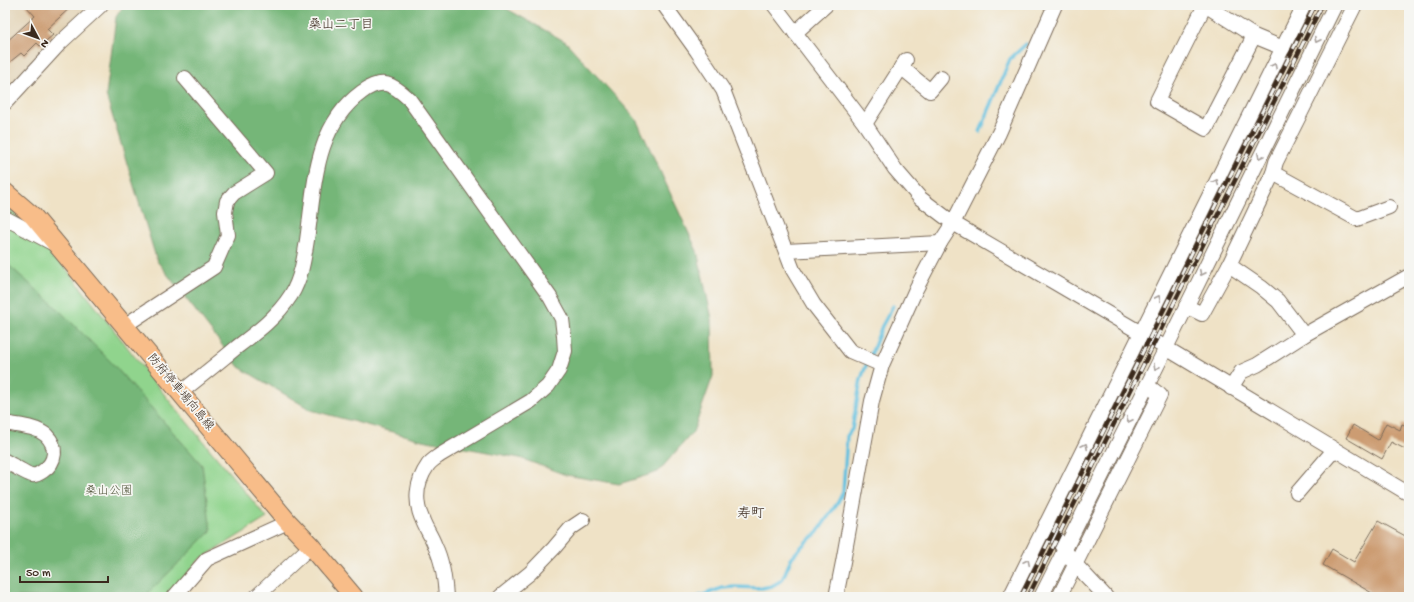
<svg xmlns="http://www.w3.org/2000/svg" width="1414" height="602" viewBox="0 0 1414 602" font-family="'Gochi Hand','Klee One',sans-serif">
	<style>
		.built { fill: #e2d2b4 }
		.green { fill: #90d48d; stroke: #667f56 }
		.forest { fill: #74b678; stroke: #58704b }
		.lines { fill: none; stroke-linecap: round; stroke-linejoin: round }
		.stream { stroke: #61c0df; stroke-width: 3.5 }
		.building { fill: #cc9c72 }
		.minor-casing { stroke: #7a6a59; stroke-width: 16 }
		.major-casing { stroke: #7a6a59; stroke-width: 20 }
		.minor { stroke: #fff; stroke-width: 14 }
		.major { stroke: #f8bd89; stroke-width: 18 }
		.rail-casing { stroke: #3b2a1e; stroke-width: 4.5 }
		.rail { stroke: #f6f6f2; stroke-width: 3; stroke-dasharray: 9; stroke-linecap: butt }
		.oneway { stroke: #a79f9a }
		.labels { text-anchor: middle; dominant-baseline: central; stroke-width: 3.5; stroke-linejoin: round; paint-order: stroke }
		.street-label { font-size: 12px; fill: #3b2a1e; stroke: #f6f6f2 }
		.park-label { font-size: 12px; fill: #50543a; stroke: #f6f6f2 }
		.neighbourhood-label { font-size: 13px; fill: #3b2a1e; stroke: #f6f6f2 }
		.quarter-label { font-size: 14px; fill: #3b2a1e; stroke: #f6f6f2 }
	</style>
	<rect width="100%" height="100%" fill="#f6f6f2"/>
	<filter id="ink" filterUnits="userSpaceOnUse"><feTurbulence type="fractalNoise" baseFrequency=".025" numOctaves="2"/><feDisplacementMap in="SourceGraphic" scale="8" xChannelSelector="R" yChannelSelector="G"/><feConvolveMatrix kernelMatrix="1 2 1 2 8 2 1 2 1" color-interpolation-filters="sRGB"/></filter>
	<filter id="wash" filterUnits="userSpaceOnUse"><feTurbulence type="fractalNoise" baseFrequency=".012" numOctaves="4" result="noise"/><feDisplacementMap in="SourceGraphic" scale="16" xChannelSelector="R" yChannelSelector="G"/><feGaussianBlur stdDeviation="0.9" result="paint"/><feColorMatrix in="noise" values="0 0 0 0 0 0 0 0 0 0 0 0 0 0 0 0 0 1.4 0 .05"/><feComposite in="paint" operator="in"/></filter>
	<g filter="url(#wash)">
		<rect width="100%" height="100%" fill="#efe2c6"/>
		<polygon class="built" points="5,5 101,5 5,103"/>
		<polygon class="green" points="5,206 25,221 49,247 167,398 267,518 199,560 167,597 5,597"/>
		<g class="forest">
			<polygon points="124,5 500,5 566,42 636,119 697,251 712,319 713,376 693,432 658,472 619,484 566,475 520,458 422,440 311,410 239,367 157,261 106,95 116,17"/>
			<polygon points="5,262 55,306 111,362 202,465 211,531 144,597 5,597"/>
		</g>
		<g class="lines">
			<g class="stream">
				<polyline points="980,132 1010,59 1026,44"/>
				<polyline points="870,357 882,326 893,306"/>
				<polyline points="698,597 722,588 735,587 762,588 772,586 782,580 792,557 806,542 817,533 838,502 843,492 847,436 852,429 861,379 867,363"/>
			</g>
		</g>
		<g id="blocks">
			<g class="building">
				<polygon points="25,5 73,5 47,29 53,35 40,46 37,43 24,56 21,53 5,66 5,43 35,16"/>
				<polygon points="1386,423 1400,430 1402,424 1409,427 1409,451 1391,442 1382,459 1346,438 1353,425 1378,440"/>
				<polygon points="1378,521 1409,538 1409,597 1379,597 1323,565 1332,549 1354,562"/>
			</g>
		</g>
	</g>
	<g filter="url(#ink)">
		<use href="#blocks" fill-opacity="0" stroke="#7a6a59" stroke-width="1"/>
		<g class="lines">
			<defs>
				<g id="minor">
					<polyline points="664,5 697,51 723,90 793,270 814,305 850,351 882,365"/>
					<polyline points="774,5 865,124 895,169 920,198 953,223 1141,333 1409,494"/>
					<polyline points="1205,5 1157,101 1206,129 1254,36"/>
					<polyline points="1205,5 1254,36 1283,48"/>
					<polyline points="795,33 826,5"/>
					<polyline points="901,67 930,91 941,78"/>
					<polyline points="5,103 60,43 101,5"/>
					<polyline points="865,124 906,60"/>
					<polyline points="1273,173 1357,219 1389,207"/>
					<polyline points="5,218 54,244"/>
					<polyline points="786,251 940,243"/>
					<polyline points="1229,265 1261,287 1278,301 1304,335"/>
					<polyline points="1186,306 1202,314 1229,265 1273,173 1276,162 1355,5"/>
					<polyline points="124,326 214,267 228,235 225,212 227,201 234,193 266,173 185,78"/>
					<polyline points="1231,388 1241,372 1257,365 1304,335 1409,276"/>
					<path d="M180,393C199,378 218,363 237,347C257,332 277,317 291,295C301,279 304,259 307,240C315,186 314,127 362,92C382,77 393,84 409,99L550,297L562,319L564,336L565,351L559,370L548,386L531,401L440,455C436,458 431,461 428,465C416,482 414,502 423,521C426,529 432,537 435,546C443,562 445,580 446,597"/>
					<path d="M5,423C18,426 35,426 46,435C58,447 56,462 43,471C40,473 36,476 32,475C28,475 11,464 5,461"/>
					<polyline points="1297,493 1334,450"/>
					<polyline points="1046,524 1075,564 1106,597"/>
					<polyline points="174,597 207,559 288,522"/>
					<polyline points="256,597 311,546"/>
					<polyline points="500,597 530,573 554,548 571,528 583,520"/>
					<polyline points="836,597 843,562 872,401 882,365 916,289 940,243 953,223 999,133 1055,5"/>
					<polyline points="1010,597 1304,5"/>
					<polyline points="1041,597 1166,348 1335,5"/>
					<polyline points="1059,597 1160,395 1147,385"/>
				</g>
				<polyline id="major" points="5,192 33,216 288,522 311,546 354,597"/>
			</defs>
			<use href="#minor" class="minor-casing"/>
			<use href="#major" class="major-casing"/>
			<use href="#minor" class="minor"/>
			<use href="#major" class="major"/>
			<defs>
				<g id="rail">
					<polyline points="1021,597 1315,5"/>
					<polyline points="1028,597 1322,5"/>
				</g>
			</defs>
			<use href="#rail" class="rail-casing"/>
			<use href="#rail" class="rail"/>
		</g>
		<defs><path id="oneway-chevron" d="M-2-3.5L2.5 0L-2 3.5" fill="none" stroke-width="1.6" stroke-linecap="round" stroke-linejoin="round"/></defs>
		<g class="oneway">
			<use href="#oneway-chevron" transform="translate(1317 40) rotate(117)"/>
			<use href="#oneway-chevron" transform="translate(1274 66) rotate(-64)"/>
			<use href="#oneway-chevron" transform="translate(1260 156) rotate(116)"/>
			<use href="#oneway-chevron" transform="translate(1216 182) rotate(-64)"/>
			<use href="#oneway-chevron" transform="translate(1202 273) rotate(116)"/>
			<use href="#oneway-chevron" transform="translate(1158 298) rotate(-64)"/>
			<use href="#oneway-chevron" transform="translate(1156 367) rotate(117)"/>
			<use href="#oneway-chevron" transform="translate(1129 420) rotate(117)"/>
			<use href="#oneway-chevron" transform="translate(1085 446) rotate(-63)"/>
			<use href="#oneway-chevron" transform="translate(1027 562) rotate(-64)"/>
		</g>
	</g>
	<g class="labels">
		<g class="street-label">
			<text transform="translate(180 393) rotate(50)">防府停車場向島線</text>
		</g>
		<g class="park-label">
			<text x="109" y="492">桑山公園</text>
		</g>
		<g class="neighbourhood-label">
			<text x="341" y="25">桑山二丁目</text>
		</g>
		<g class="quarter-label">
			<text x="751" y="514">寿町</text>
		</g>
	</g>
	<rect width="1414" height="602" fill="none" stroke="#f6f6f2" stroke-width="20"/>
	<g transform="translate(38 38) rotate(131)" stroke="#f6f6f2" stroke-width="3" paint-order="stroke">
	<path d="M0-3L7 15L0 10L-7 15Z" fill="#3b2a1e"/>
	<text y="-6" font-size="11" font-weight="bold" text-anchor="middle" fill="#3b2a1e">N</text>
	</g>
	<path d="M20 576v6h88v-6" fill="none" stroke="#3b2a1e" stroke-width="2"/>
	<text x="26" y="576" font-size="12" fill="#3b2a1e" stroke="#f6f6f2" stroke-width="3" paint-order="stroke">50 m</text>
</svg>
